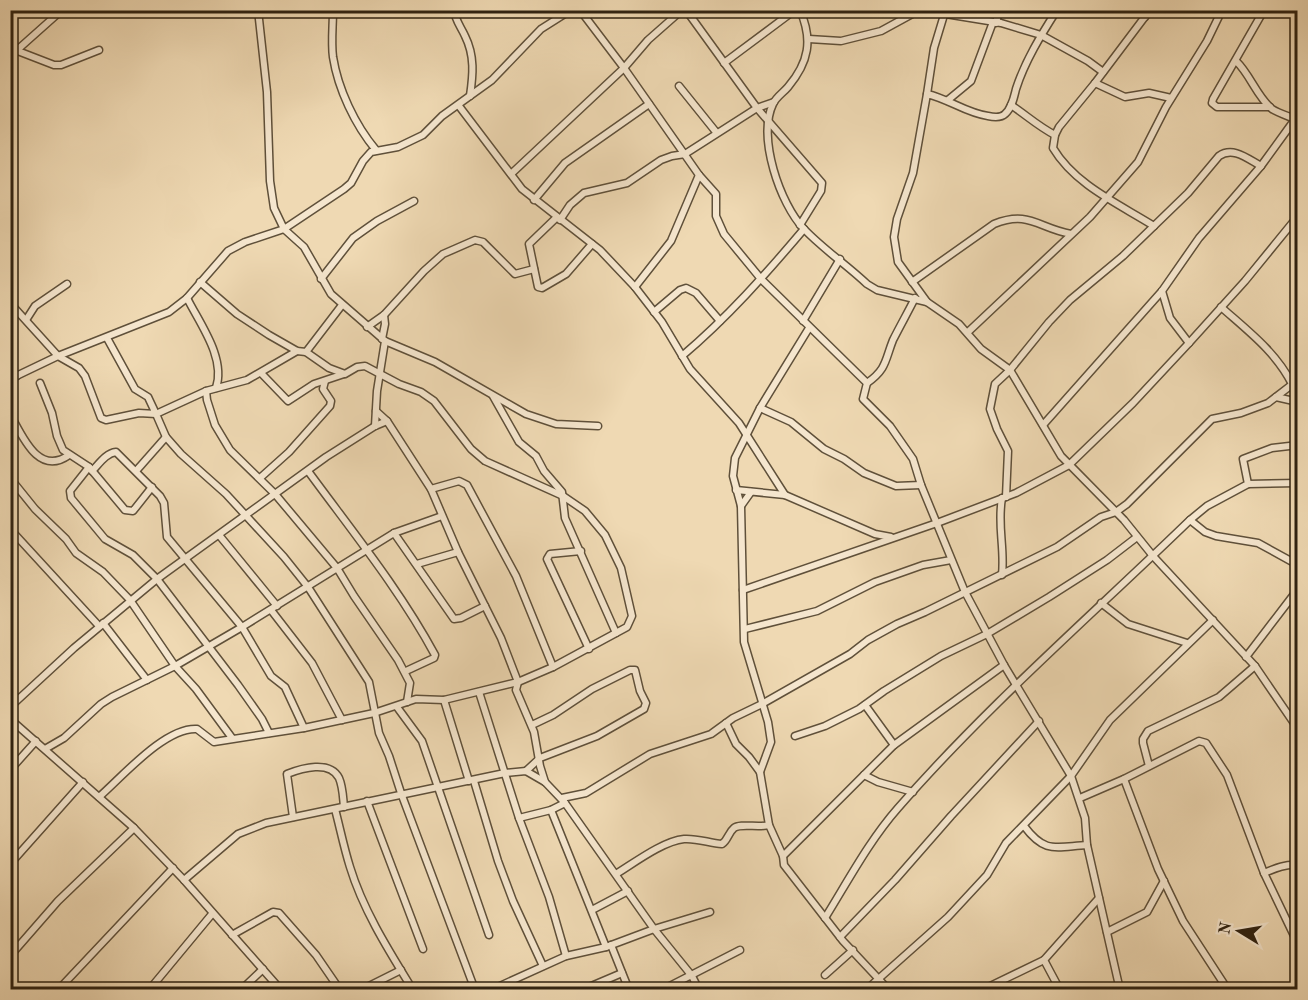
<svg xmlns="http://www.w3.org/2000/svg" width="1308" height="1000" viewBox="0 0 1308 1000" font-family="'Old Standard TT',serif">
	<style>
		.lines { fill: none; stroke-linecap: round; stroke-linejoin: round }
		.street-casing { stroke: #5f503a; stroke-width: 9 }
		.street { stroke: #f5e6ce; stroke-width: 6 }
	</style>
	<rect width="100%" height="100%" fill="#efd9b3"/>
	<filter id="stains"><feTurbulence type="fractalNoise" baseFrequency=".00333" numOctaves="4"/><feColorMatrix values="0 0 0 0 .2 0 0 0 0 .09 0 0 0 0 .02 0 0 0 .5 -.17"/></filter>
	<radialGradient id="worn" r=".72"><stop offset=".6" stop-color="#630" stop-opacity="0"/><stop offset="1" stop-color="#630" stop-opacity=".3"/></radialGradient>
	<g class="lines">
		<defs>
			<g id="street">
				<polyline points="258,10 267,92 270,181 274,208 284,229 304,247 331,294 385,341 435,362 526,414 556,424 598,426"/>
				<path d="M333,10C333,26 331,42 333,57C338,89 355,125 376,150"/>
				<path d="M454,10C455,20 461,27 465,36C475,56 473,75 470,96"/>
				<polyline points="580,10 624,68 699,175 716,194 716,216 724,234 761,279 867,383 863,399 890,426 913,459 921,485 965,592 1004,665 1071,776 1085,818 1087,845 1120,990"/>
				<polyline points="686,10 757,108 822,183 821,191 800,225"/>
				<path d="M800,10C813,40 809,62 788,87C783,93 776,97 773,104C757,137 780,204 804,229C823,249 847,265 867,284L877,290L927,302L959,324L981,349L1010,370L1061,456L1124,520L1153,556L1255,666L1298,729"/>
				<polyline points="1138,10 1145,17"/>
				<path d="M1150,10L1095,83L1059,127L1055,135L1053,148C1075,185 1119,204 1154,226"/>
				<polyline points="1264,10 1213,99 1212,103 1217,107 1270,107"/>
				<polyline points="996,23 999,10"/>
				<polyline points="809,39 841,41 881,31 914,13 927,11 1001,23 1041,35 1088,61 1103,72"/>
				<polyline points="10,48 54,65 61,65 99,50"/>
				<polyline points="16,51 62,10"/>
				<path d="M1236,61C1250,74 1257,97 1272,109C1278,113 1288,116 1295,119"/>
				<polyline points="724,63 795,10"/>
				<polyline points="1095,83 1125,97 1149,93 1171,98"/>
				<polyline points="679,86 716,132"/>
				<polyline points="927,94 934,48 944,15"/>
				<polyline points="948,100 971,81 993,22"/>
				<path d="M1011,105C1026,115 1039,127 1055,135"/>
				<polyline points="459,106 522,189 600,250 635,287 662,322 690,369 739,423 785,495"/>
				<polyline points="511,174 624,68 648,40 682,10"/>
				<polyline points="534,200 565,163 649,104"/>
				<polyline points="557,217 529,244 538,287 542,288 566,274 592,244"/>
				<polyline points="560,220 570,205 584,193 627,183 661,160 672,156 685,154 757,108 774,102"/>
				<polyline points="321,279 353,238 377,221 414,201"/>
				<path d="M912,282L994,224C1029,210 1038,228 1071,234"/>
				<polyline points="635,287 671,241 699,175"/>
				<polyline points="1162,291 1170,318 1189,343"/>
				<path d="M187,298C200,324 226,358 216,388"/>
				<path d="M927,302L898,262L894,237L897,219L913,173L927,94C949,99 966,113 988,116C993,117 1001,118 1005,114C1012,108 1014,97 1016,89C1025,61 1041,35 1057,10"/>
				<polyline points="10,303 58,356 79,368 85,376 101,418 106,420 139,413 156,414 148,397 135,389 107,338"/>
				<path d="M1221,307C1248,331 1276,352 1292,384"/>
				<polyline points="654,312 680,290 686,288 696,293 720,321"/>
				<polyline points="26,320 35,306 67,284"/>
				<polyline points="803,321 840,259"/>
				<polyline points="367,327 384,315 424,271 443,254 475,240 483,242 515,274 534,269"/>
				<polyline points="968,332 1090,217 1138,162 1166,107 1207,41 1222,10"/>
				<polyline points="382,339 385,324 384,315"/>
				<polyline points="297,351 247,380 206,391 156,414 166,437 181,454 226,494 284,557 308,587 369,682 379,733 389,756 401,793 475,990"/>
				<polyline points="306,352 342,305"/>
				<path d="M682,356C727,318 766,274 804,229"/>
				<polyline points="10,367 17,376"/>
				<polyline points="261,373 288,401 314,384 344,374"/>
				<polyline points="10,379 58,356 169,312 187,298 228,251 245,242 284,229 344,189 351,183 363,161 371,152 398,147 423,135 442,116 492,80 541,29 571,10"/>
				<polyline points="40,383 52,413 57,436 63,450 89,467 125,510 133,511 152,487"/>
				<path d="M867,383C887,369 885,360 893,340C900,326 908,312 915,298"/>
				<polyline points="206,391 207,400 215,425 230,450 275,494 337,568 354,596 398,660 410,683 407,702"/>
				<polyline points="493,396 519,442 536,456 544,471 562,492 565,518 616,633"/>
				<polyline points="1276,397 1298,402"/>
				<polyline points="760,408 791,422 824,449 844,459 864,473 896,486 921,485"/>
				<polyline points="376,411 387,421 431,489 458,552 501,638 518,682 516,690 534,732 540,766 545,782 565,803 654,929 692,976 699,990"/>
				<path d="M10,414C22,435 38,477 69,455"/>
				<polyline points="1043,425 1162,291 1199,238 1261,166 1298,115"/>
				<polyline points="375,426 377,391 385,341"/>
				<polyline points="89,467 70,491 71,498 105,539 133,555 157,579 238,685 262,719 269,733"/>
				<path d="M92,471C99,464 106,453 116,452L160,496L164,503L167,537L242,627L271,676L285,687L304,728"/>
				<polyline points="136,471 166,437"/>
				<path d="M308,471C352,531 400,590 435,655L434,658L406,671"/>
				<polyline points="10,478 35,509 66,539 76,553 103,572 130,600 175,666 196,689 232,738"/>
				<polyline points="260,478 289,452 330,406 331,401 323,389 325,381"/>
				<polyline points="1248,484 1298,483"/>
				<polyline points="431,489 459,481 467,485 516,576 553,667"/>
				<polyline points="736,490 785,495 875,534 891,537"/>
				<path d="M1006,497L1008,451L997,429L990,409L995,384L1010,370L1049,322L1070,300L1123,256L1188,193L1219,156C1233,146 1248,159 1261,166"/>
				<path d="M1002,498C997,525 1005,548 1002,575"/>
				<polyline points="741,506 751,492"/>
				<polyline points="1190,520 1205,532 1216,536 1258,543 1298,565"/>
				<polyline points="10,529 99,626"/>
				<polyline points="394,533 454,619 461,618 485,606"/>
				<polyline points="219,535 277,606"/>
				<polyline points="581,551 550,554 547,559 589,649"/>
				<polyline points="417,564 458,552"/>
				<polyline points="743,590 937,523 1016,493 1069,465 1133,403 1189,343 1245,281 1298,216"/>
				<polyline points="1101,603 1128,624 1187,643"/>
				<polyline points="271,610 312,663 342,720"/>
				<polyline points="103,623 147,680"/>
				<polyline points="745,629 817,611 875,582 923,565 951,560"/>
				<polyline points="1246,657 1298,589"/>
				<polyline points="479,692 519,818 549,897 566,956"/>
				<polyline points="444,700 469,781"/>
				<polyline points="865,705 894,745"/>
				<polyline points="10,707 74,648 157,579 326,457 375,426 387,421"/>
				<polyline points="397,707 422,741 489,935"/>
				<polyline points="10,719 134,828 184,880 281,990"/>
				<polyline points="726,723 736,744 749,757 760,772 769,825 783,856 784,865 843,941 889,990"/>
				<polyline points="795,736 825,726 859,709 884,691 941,656 987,634 1049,597 1107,560 1137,537"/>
				<polyline points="45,749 64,738 101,704 112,697 175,666 242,627 394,533 442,516"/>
				<polyline points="1149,766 1143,743 1143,739 1148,731 1219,697 1255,666"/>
				<polyline points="10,770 36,741"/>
				<polyline points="526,771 540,758 597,736 644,709 646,703 640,691 635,670 630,670 592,689 553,715 532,725"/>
				<polyline points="760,772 771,742 768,722 744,642 741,506 733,476 735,458 760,408 809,328"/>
				<polyline points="864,775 878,782 913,792"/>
				<polyline points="1124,779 1158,869 1183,921 1228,990"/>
				<polyline points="474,781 498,861 513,901 543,966"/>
				<path d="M99,797C123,776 165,727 197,729L214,742L304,728L374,713L416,699L444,700L518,682L553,667L627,627L632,616L621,568L605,535L585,511L563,496L485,461L471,449L434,401L421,392L399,384L365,366L357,367L345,374L329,368L306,352L297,351L269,335L237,314L200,282"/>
				<polyline points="562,798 586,793 650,754 711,734 733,718 762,704 850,654 868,640 897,624 925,612 1057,547 1101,517 1116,512 1127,504 1212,419 1241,413 1268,403 1298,380"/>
				<polyline points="1080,798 1124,779 1199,741 1206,743 1227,775 1264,873 1298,944"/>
				<polyline points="367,801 423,949"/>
				<path d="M335,809C340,828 344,848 350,867C363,910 389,951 413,990"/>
				<polyline points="551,810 606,947"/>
				<path d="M293,817L287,774C302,768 330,760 339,778C343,787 343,798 344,807"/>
				<polyline points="519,818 551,810 565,803"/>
				<path d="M1024,826C1045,854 1055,847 1087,845"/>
				<polyline points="783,856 894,745 1004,665"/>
				<polyline points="10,864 83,782"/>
				<path d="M1264,873C1276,868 1285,864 1298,865"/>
				<path d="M616,874C634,863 663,841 684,839C697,838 709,843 722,844C728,840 728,833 734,828C740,823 759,828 769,825"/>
				<polyline points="184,880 238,834 266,823 505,773 526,771 545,782"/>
				<polyline points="592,910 628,891"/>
				<path d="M825,918C848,881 869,841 898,808C988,705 1092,615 1190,520L1207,506L1248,484L1243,459L1272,448L1298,445"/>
				<polyline points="1107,932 1147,912 1164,881"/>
				<polyline points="232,935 273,912 279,913 316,955 340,990"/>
				<polyline points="840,937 895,880 951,816 1039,721"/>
				<polyline points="611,945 629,990"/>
				<polyline points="10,956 58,901 134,828"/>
				<polyline points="825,975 853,950"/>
				<polyline points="10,979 18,990"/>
				<polyline points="58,990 173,868"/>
				<polyline points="149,990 212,914"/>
				<polyline points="241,990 263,969"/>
				<polyline points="361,990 401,970"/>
				<polyline points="491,990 566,956 606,947 654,929 710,912"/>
				<polyline points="582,990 622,973"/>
				<polyline points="662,990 740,950"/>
				<polyline points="866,990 948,917 987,875 1006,843 1071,776 1110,720 1213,620"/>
				<polyline points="982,990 1044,960"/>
				<polyline points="1060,990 1044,960 1099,898"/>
			</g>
		</defs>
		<use href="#street" class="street-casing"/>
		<use href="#street" class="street"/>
	</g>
	<rect width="1308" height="1000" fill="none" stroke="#efd9b3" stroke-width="36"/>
	<rect x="12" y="12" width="1284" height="976" fill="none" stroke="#2f2211" stroke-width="3"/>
	<rect x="18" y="18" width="1272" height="964" fill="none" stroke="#2f2211" stroke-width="1.5"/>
	<g transform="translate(1239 931) rotate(281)" stroke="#f5e6ce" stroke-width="4.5" paint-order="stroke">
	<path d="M0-4.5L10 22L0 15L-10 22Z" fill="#2f2211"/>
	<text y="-9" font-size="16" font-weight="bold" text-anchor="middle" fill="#2f2211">N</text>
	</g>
	<rect width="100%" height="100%" filter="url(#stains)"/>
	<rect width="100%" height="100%" fill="url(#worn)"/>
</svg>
